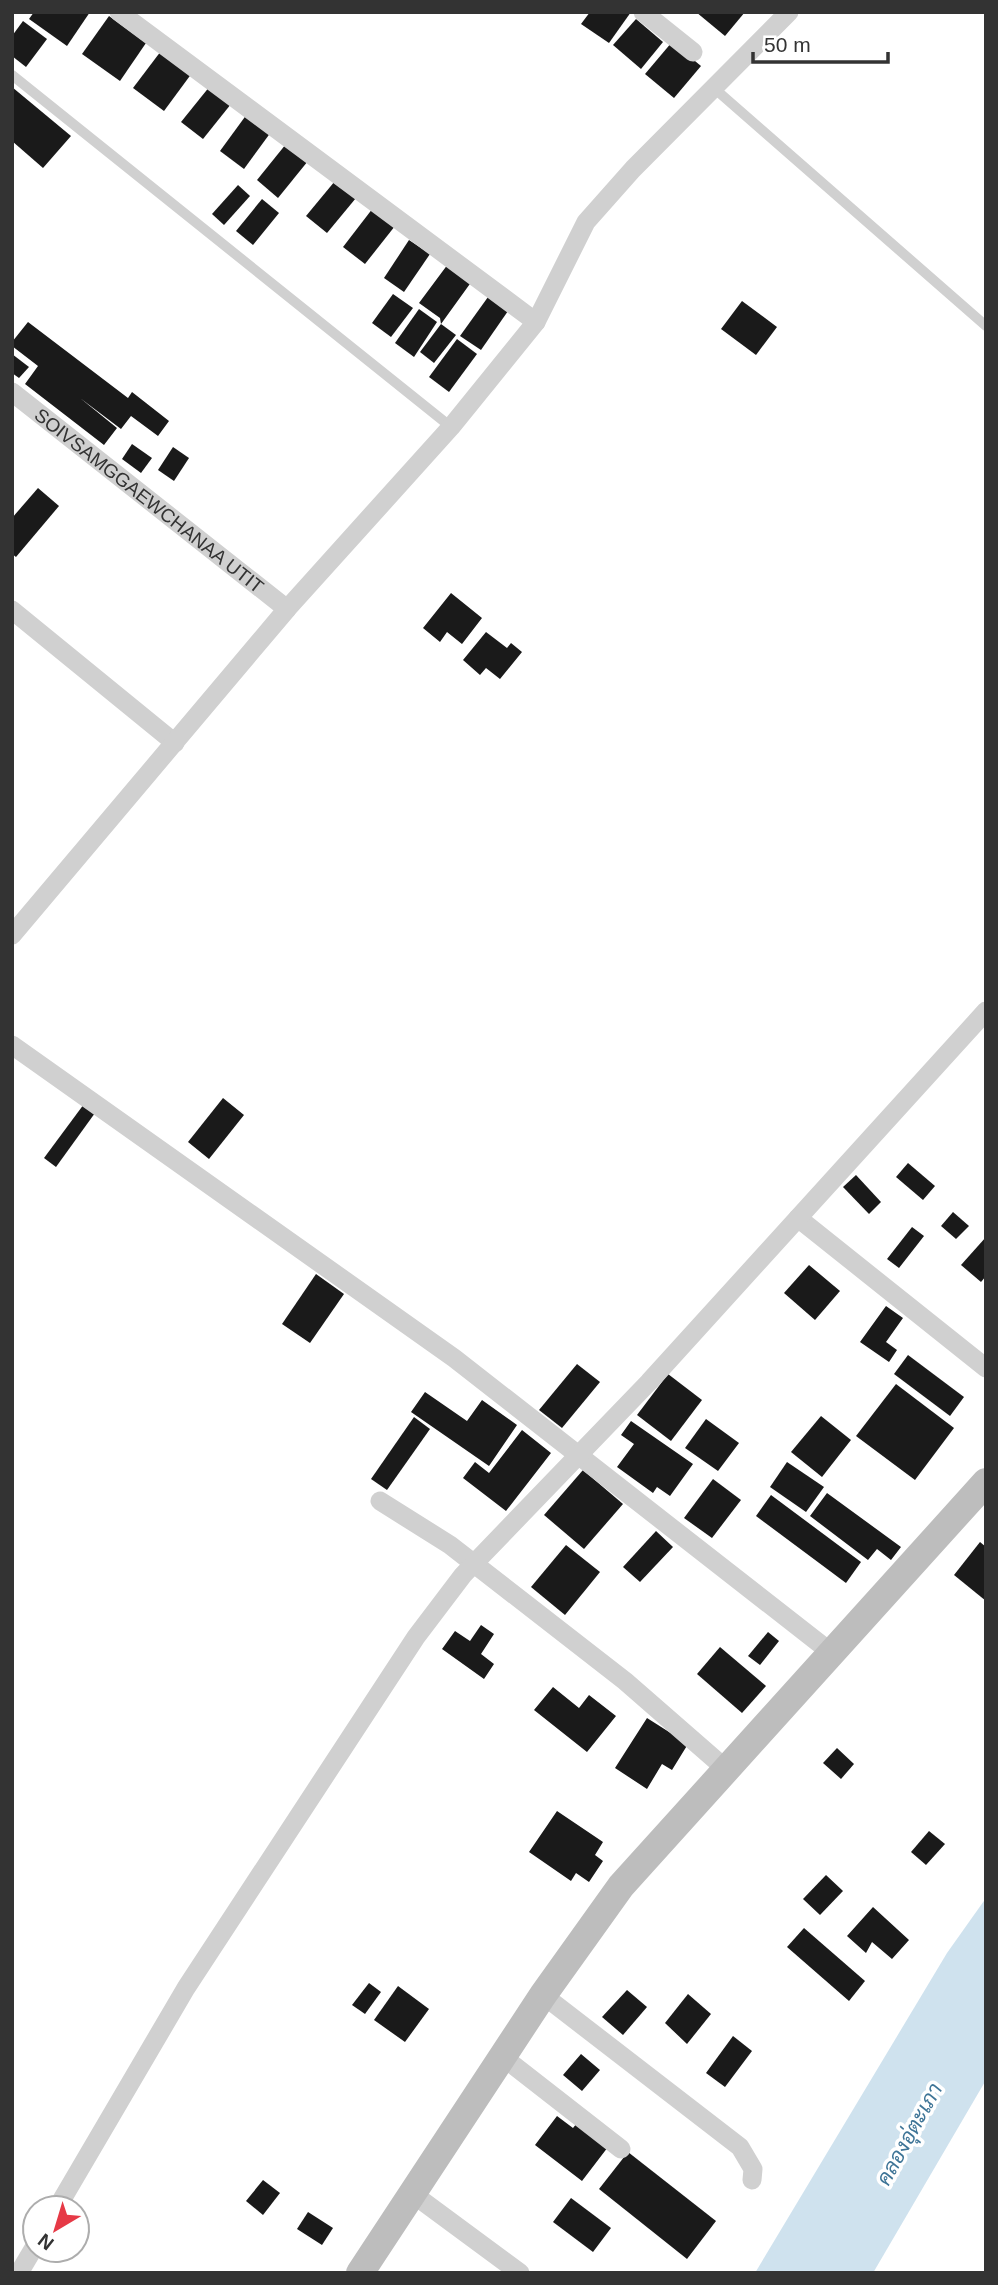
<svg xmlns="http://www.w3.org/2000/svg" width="998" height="2285" viewBox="0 0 998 2285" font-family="Helvetica,Sarabun,sans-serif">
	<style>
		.water { fill: #cfe2ee }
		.building { fill: #1a1a1a }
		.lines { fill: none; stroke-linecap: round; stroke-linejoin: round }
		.lane { stroke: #d0d0d0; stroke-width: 10 }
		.street { stroke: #d0d0d0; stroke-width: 19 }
		.secondary { stroke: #bdbdbd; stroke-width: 28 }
		.labels { text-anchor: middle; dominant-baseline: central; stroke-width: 7; stroke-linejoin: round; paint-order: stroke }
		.street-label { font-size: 19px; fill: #333; stroke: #fff }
		.water-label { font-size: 21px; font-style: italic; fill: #3f7597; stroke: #fff }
	</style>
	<rect width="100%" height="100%" fill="#fff"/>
	<polygon class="water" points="986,1898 986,2080 873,2273 755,2273 947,1953"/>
	<g class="building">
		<polygon points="34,12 90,12 67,46 29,19"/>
		<polygon points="590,12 631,12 609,43 581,24"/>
		<polygon points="696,12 745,12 725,36"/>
		<polygon points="109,16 146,43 120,81 82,54"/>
		<polygon points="636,19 663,42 641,69 613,45"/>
		<polygon points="23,21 47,39 26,67 12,56 12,36"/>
		<polygon points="672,42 701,66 674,98 645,74"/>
		<polygon points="161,51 192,73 164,111 133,88"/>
		<polygon points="210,86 231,104 203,139 181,122"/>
		<polygon points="12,87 71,136 43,168 12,141"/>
		<polygon points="247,114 271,132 244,169 220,151"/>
		<polygon points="286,144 308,161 278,198 257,180"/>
		<polygon points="335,181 356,198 327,233 306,216"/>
		<polygon points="238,185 250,196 224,225 212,214"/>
		<polygon points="262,199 279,213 253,245 236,231"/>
		<polygon points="373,208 395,226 365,264 343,247"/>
		<polygon points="409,240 430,254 404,292 384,278"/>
		<polygon points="448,264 472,281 441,324 440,318 419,303"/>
		<polygon points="393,294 413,308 391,337 372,323"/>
		<polygon points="488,297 508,311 481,350 460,336"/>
		<polygon points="742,301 777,327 756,355 721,329"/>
		<polygon points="419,309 437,322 414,357 395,343"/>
		<polygon points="28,322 128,398 132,392 169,421 158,436 131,416 121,429 80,398 117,428 104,445 25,384 38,366 12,346 12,342"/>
		<polygon points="441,324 456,335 434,363 420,352"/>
		<polygon points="457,339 477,354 449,392 429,377"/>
		<polygon points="12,354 29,367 19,378 12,373"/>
		<polygon points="132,444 152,458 141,473 122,459"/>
		<polygon points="173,447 189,458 174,481 158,470"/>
		<polygon points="38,488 59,506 16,557 12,554 12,518"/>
		<polygon points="451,593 482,618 462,644 447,632 440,642 423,628"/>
		<polygon points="486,632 507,648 511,643 522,652 500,679 486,668 480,675 463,660"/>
		<polygon points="223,1098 244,1115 209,1159 188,1142"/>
		<polygon points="84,1104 95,1113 56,1167 44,1158"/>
		<polygon points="908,1163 935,1186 923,1200 896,1177"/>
		<polygon points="856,1175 881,1202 869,1214 843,1187"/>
		<polygon points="953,1212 969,1226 956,1239 941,1226"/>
		<polygon points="912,1227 924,1236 899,1268 887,1259"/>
		<polygon points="986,1237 986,1276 981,1282 961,1265"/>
		<polygon points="809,1265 840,1291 815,1320 784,1293"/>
		<polygon points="316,1274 344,1294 310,1343 282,1324"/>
		<polygon points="886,1306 903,1318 886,1342 897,1350 889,1362 860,1342"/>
		<polygon points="908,1355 964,1397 950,1416 894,1374"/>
		<polygon points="577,1364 600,1382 562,1428 539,1410"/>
		<polygon points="668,1374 702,1400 671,1441 637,1415"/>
		<polygon points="896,1384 954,1428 915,1480 856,1436"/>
		<polygon points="425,1392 467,1421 482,1400 517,1425 489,1466 411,1412"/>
		<polygon points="821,1416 851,1440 822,1477 791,1452"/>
		<polygon points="414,1417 430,1429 387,1490 371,1479"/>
		<polygon points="706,1419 739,1443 718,1471 685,1448"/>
		<polygon points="631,1421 693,1464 670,1496 657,1487 653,1493 617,1467 634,1444 621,1435"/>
		<polygon points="522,1430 551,1453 506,1511 463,1478 475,1462 489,1473"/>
		<polygon points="787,1462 824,1487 806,1512 770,1487"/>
		<polygon points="583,1470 623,1504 584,1549 544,1515"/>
		<polygon points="713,1479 741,1500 712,1538 684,1518"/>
		<polygon points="827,1493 901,1547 891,1560 877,1549 868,1560 810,1516"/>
		<polygon points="771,1495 861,1562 846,1583 756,1516"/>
		<polygon points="656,1531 673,1547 640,1582 623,1567"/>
		<polygon points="980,1542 986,1547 986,1601 954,1575"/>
		<polygon points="566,1545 600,1572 565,1615 531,1587"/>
		<polygon points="481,1625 494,1634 481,1654 494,1664 484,1679 442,1649 455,1631 470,1641"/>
		<polygon points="768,1632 779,1641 760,1665 748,1656"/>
		<polygon points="720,1647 766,1686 742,1713 697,1674"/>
		<polygon points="553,1687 579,1708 589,1695 616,1716 587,1752 534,1710"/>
		<polygon points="647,1718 688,1744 672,1770 662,1764 647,1789 615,1768"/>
		<polygon points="837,1748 854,1764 841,1779 823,1763"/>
		<polygon points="557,1811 603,1842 595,1855 603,1861 589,1882 576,1873 571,1881 529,1852"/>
		<polygon points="929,1831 945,1844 926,1865 911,1852"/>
		<polygon points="826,1875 843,1891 820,1915 803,1899"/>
		<polygon points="873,1907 909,1940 892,1959 872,1942 866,1953 847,1936"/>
		<polygon points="804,1928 865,1981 849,2001 787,1947"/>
		<polygon points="369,1983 381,1992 365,2014 352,2005"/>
		<polygon points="398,1986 429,2009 405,2042 374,2020"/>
		<polygon points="627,1990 647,2007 623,2035 602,2017"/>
		<polygon points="688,1994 711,2014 687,2044 665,2023"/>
		<polygon points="733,2036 752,2051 725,2087 706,2073"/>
		<polygon points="581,2054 600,2070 582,2091 563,2075"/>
		<polygon points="557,2116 573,2128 577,2123 608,2147 582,2181 535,2145"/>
		<polygon points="628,2152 716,2221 687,2259 599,2189"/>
		<polygon points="263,2180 280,2193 263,2215 246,2201"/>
		<polygon points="571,2198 611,2228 593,2252 553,2222"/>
		<polygon points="308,2212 333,2228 322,2245 297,2229"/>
	</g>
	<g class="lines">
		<g class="lane">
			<polyline points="12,75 451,427"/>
			<polyline points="715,89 986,326"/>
		</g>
		<g class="street">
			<polyline points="119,12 536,322"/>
			<polyline points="643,12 693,52"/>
			<path id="s1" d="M12,392L287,609"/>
			<polyline points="12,610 175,743"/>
			<polyline points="12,935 287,609 451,427 536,322 586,222 633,169 789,12"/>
			<polyline points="12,1045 454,1358 833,1654"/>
			<polyline points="798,1218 986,1368"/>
			<polyline points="380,1501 450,1545 625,1681 727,1770"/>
			<polyline points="543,1995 740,2147 753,2169 752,2180"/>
			<polyline points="503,2057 621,2149"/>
			<polyline points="413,2194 520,2273"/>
			<polyline points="57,2208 186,1988 416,1637 463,1575 649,1382 986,1011"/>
			<polyline points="19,2273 35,2246"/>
		</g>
		<polyline class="secondary" points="360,2273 543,1995 621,1886 986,1482"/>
	</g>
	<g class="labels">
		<g class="street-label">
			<text stroke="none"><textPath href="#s1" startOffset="175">SOIVSAMGGAEWCHANAA UTIT</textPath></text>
		</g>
		<g class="water-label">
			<text transform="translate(909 2134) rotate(-61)">คลองอุ่ตะเภา</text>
		</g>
	</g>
	<rect width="998" height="2285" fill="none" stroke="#333333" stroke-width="28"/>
	<g transform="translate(56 2229) rotate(218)"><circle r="33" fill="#ffffff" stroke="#adadad" stroke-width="2"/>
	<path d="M0-5L12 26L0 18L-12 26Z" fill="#e63946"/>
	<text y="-10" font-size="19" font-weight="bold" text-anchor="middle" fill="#333333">N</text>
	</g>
	<path d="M753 52v10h135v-10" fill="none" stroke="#333333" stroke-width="3.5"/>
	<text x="764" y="52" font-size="21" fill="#333333" stroke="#ffffff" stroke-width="5" paint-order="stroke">50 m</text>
</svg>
